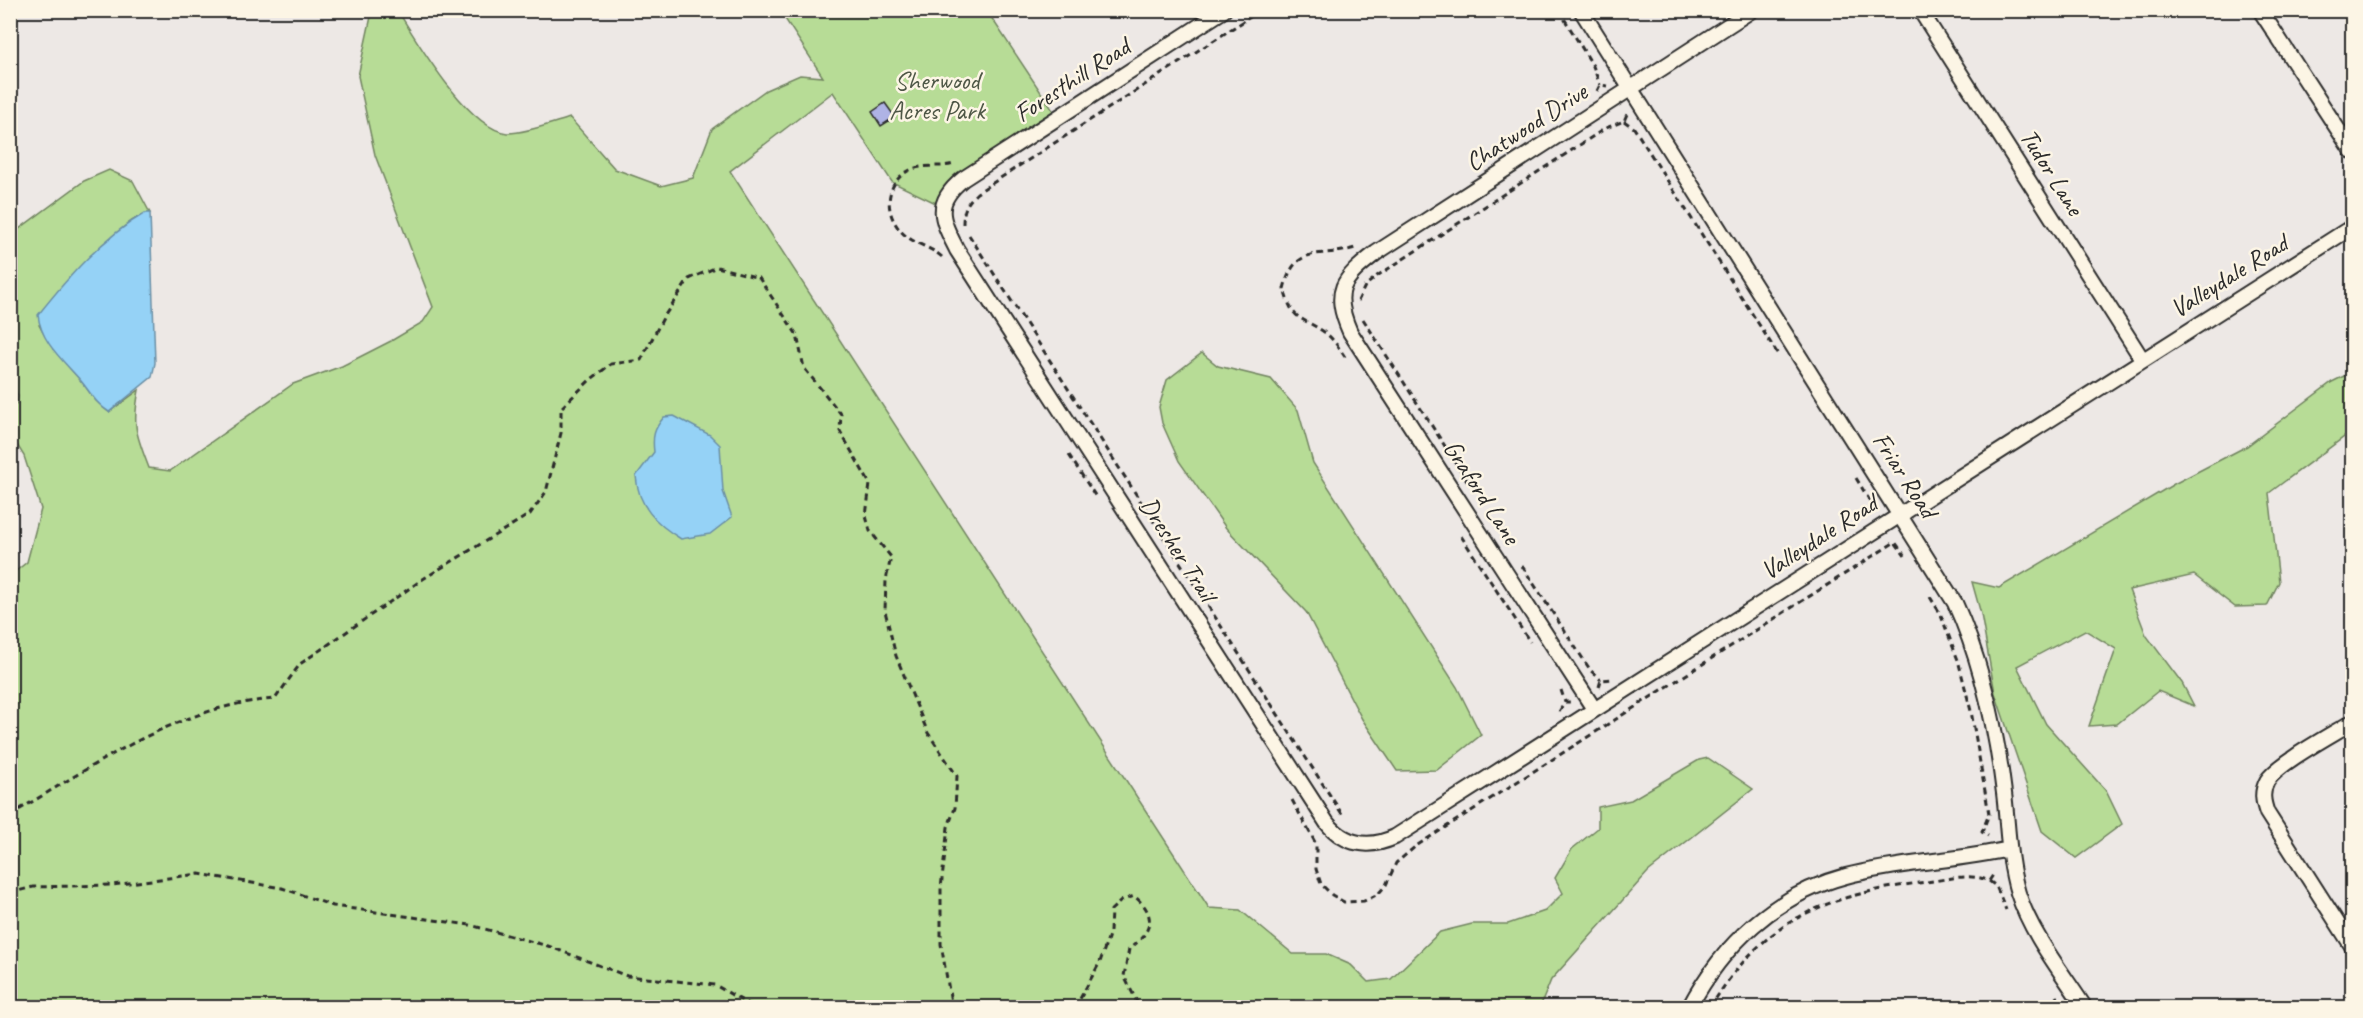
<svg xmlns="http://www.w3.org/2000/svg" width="2363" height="1018" viewBox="0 0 2363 1018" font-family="Caveat,sans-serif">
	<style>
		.green { fill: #b7dc96; stroke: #718460; stroke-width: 1.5 }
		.water { fill: #95d2f6; stroke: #6b8fa5; stroke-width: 1.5 }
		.building { fill: #afb3e5; stroke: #2b2b2b; stroke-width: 1.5 }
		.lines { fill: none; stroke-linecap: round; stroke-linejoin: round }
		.street-casing { stroke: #2b2b2b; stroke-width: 18 }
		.path { stroke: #2b2b2b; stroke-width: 3; stroke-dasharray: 6 4.5; stroke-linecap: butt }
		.street { stroke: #fcf5e5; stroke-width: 14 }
		.labels { text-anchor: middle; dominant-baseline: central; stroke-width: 5; stroke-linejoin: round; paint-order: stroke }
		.park-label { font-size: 26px; fill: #4e5746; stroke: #fcf5e5 }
		.street-label { font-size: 26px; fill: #2b2b2b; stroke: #fcf5e5 }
	</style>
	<rect width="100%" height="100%" fill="#ede8e5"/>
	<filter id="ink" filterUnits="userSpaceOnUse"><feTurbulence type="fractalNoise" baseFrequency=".0167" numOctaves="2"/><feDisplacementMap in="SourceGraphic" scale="12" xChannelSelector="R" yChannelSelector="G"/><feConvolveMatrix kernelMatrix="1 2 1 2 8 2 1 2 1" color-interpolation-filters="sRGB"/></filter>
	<g filter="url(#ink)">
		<g class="green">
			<path d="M398,11C417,41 468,129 507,133C523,134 553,123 570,118L615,169L661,186L693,178L712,129L766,90L800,75L823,77L780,11H1004L991,17L1058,118L963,179L942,206L892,182L833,92L730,171L1209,908L1240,910L1293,954H1326L1351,965L1368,982L1391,979L1440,932L1472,924H1508L1545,911L1563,893L1555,878L1572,849L1598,828V807L1631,800L1699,760L1708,758L1753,789L1648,872L1551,980L1540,1007H11V575L27,562L41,509L24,456L11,435V407L17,403L18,396L10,378L11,235L84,181L109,170L133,181L150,213C121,214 59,301 39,325C50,347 65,363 81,381C91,393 95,403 109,412L139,390C132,426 136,434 149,468L170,471L293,384L342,366L391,341L423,322L433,307L375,155L358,76L372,12Z"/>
			<polygon points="1202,353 1218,366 1271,379 1298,410 1313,463 1457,687 1481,735 1437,770 1397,771 1362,719 1306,612 1226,528 1179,461 1162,423 1159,407 1167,380"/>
			<polygon points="2352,372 2352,431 2269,493 2279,582 2267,606 2235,607 2194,575 2129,590 2146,635 2182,683 2194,706 2158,691 2117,724 2089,726 2116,649 2085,630 2017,666 2046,724 2106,791 2122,824 2076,858 2042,831 1995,693 1981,614 1972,582 1999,588 2174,484 2247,446 2332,382"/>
		</g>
		<g class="water">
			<path d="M145,213H150L155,363L152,377L109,412C95,403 91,393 81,381C64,361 41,343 38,315C69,276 102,238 145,213Z"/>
			<path d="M674,416L710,435L720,445L723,491L732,517L710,534L681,539C656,524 638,506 636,476L654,452C652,436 654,429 664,417Z"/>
		</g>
		<polygon class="building" points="885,103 895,117 881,126 872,112"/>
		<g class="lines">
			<defs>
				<g id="street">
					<path d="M1224,10L963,179C932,204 942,220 957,250L1327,823C1345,845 1369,849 1395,837L2352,227"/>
					<path d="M1581,10L1955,603C1982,662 1996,728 2004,793C2008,826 2008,860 2018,893C2031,934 2061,971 2085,1008"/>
					<polyline points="1920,10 2142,359"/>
					<polyline points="2260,10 2352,151"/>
					<path d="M1594,709L1350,332C1332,291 1342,279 1376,253L1752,10"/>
					<path d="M2352,722C2333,734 2278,763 2267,781C2261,792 2263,802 2267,813L2352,946"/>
					<path d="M1689,1008C1723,944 1775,895 1846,876C1899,862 1956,861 2009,849"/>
				</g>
			</defs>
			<use href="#street" class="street-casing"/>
			<g class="path">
				<polyline points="1559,10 1593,66 1600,85"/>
				<polyline points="1597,91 1600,85 1608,86"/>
				<polyline points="1624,121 1634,128 1779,356"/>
				<path d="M963,224C963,210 967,202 977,193L1261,10"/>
				<polyline points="969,235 1344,817"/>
				<path d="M942,257C931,247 917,245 906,236C883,217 883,183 910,170C925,163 942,169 956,163"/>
				<polyline points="1358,301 1365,286 1377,276 1606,128 1624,121 1627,114"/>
				<polyline points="1363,319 1470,485"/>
				<path d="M1345,357C1339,348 1333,338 1324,332C1299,315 1293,322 1284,289C1295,242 1321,259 1355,248"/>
				<polyline points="1069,455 1096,497"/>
				<polyline points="1856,478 1876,511"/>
				<polyline points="1461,536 1530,642"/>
				<polyline points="1522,566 1591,671 1601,680"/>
				<polyline points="1930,597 1940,613 1958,660 1971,711 1989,814 1982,832 1988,836"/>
				<polyline points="1599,687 1601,680 1613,679"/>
				<polyline points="1561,690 1565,702"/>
				<polyline points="1559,712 1565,702 1570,702"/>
				<polyline points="1292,800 1316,844 1316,869 1321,884 1332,895 1344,902 1364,901 1378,894 1386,885 1396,863 1416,846 1895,542 1905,556"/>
				<path d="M10,815C92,767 178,705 275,699L300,664L423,579L530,514L546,492L561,433V408L590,380L611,364L641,360L663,318L689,279L717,267L759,278L797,335L804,368L841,414L840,431L870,484L866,516L870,531L891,557L886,580L885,611L896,656L928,733L957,776L955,808L948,827L941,888V944L952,1008"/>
				<polyline points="1989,881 1996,886 2006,910"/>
				<polyline points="10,893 33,887 113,885 199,874 282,888 333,906 470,925 548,946 627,976 715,985 748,1004 811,1008"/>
				<polyline points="2056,996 2063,1008"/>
				<path d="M1075,1008L1100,962L1110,932L1111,910L1121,901L1134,896C1158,915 1152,932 1129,949L1124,976L1140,1008"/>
				<path d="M1710,1008C1764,918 1826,895 1926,882C1945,880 1971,872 1989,881L1993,875"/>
			</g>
			<use href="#street" class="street"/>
		</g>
	</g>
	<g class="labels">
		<g class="park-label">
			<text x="937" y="80">Sherwood<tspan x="937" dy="30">Acres Park</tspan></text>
		</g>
		<g class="street-label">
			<text transform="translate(1072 80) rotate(-33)">Foresthill Road</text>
			<text transform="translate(1526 127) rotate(-33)">Chatwood Drive</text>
			<text transform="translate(2052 172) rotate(58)">Tudor Lane</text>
			<text transform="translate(2229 276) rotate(-32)">Valleydale Road</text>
			<text transform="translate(1905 475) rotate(57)">Friar Road</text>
			<text transform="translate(1482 492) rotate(57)">Graford Lane</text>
			<text transform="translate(1819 537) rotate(-33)">Valleydale Road</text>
			<text transform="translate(1178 549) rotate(57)">Dresher Trail</text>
		</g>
	</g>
	<rect width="2363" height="1018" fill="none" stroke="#fcf5e5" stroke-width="36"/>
	<rect x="18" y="18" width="2327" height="982" fill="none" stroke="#2b2b2b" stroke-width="2" filter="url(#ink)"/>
</svg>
